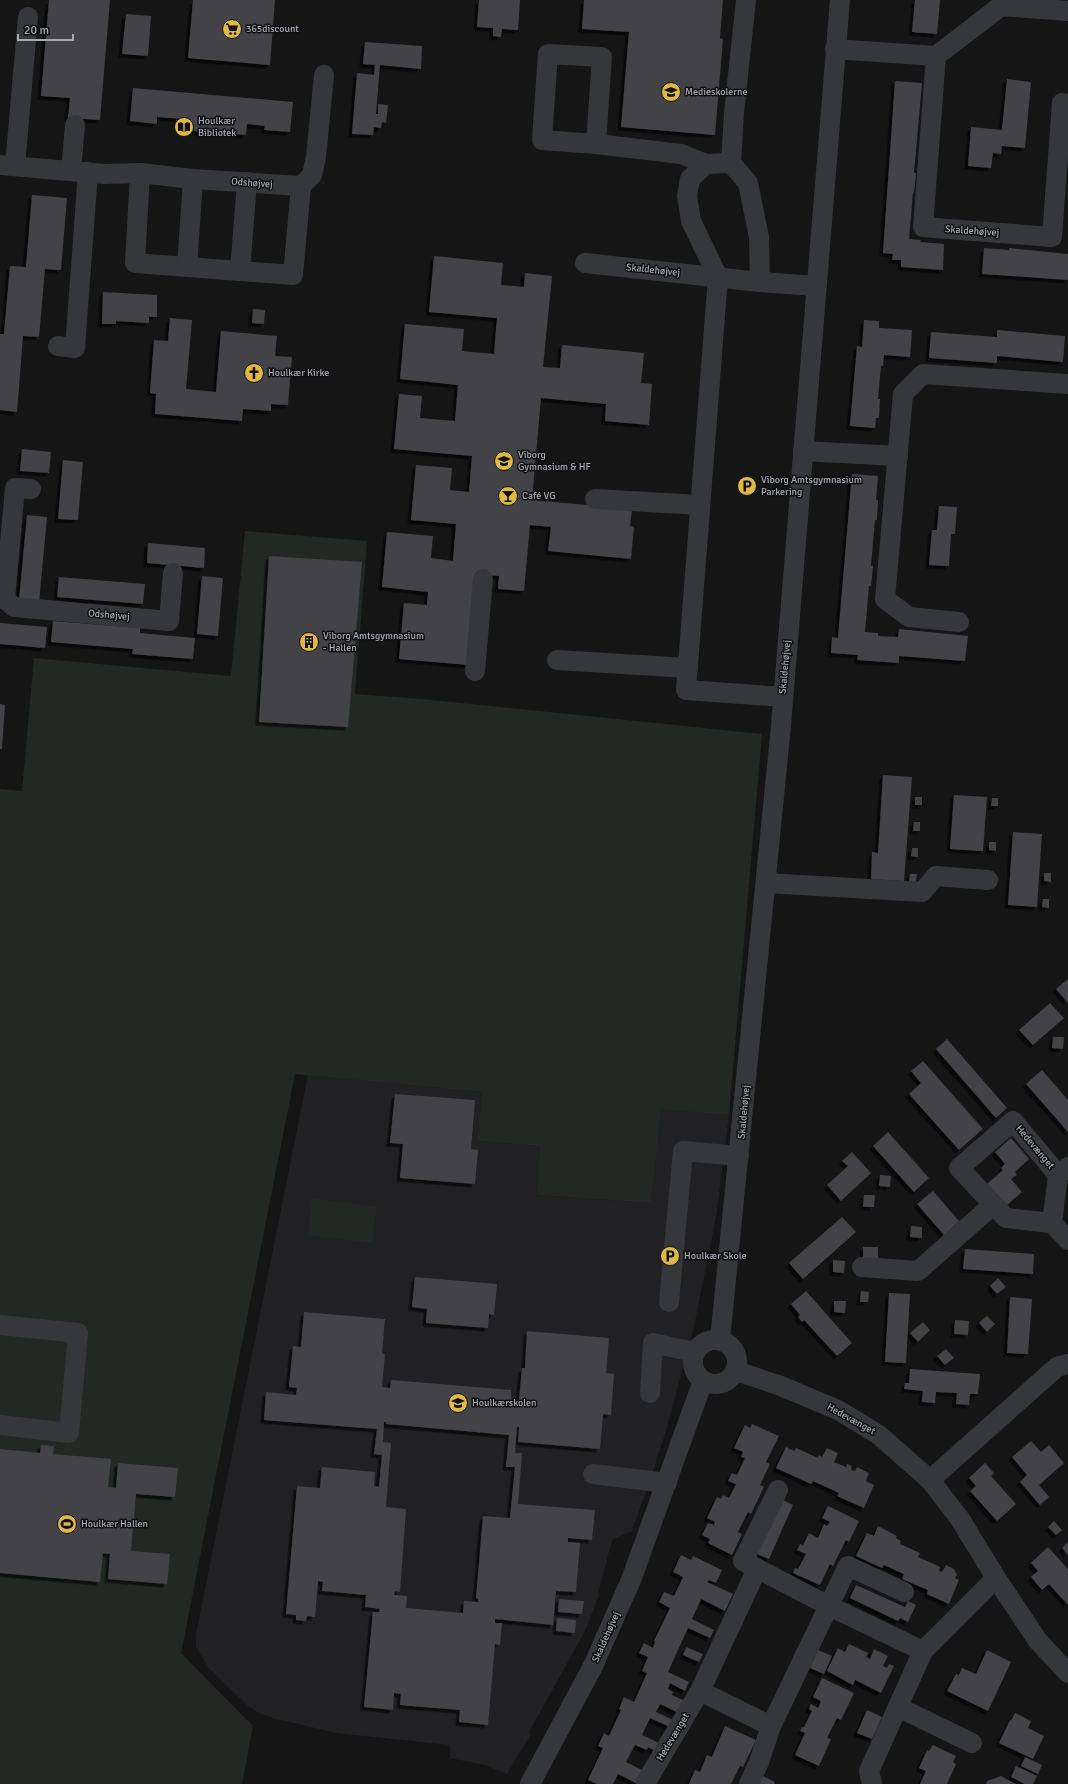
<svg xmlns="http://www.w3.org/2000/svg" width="1068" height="1784" viewBox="0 0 1068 1784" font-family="Signika,sans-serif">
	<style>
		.built { fill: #212123 }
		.green { fill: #222823 }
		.building { fill: #424246; fill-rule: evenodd; filter: url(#shadow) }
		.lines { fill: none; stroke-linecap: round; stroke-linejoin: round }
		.minor { stroke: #36373b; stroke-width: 20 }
		.labels { text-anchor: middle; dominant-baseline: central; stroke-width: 3; stroke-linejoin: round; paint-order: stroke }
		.poi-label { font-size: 10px; fill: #a8abb5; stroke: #101011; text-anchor: start }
		.street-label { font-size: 10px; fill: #a8abb5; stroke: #101011 }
	</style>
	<defs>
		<filter id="shadow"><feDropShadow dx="-3.5" dy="3.5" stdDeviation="0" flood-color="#0009"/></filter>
	</defs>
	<rect width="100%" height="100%" fill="#151516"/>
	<polygon class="built" points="308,1075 482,1092 477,1141 541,1146 537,1195 651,1203 660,1108 729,1115 716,1217 694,1327 666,1431 649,1483 632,1531 612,1540 598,1594 599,1595 585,1631 529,1732 531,1734 522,1750 521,1750 507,1774 485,1765 450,1758 450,1745 336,1733 273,1718 259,1713 248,1706 208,1667 196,1647 196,1634"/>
	<g class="green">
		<polygon points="245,531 367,541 355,694 422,699 762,734 729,1115 661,1109 651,1203 537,1195 540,1146 477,1141 482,1092 295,1074 181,1653 253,1726 242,1784 0,1784 0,789 22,791 34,658 231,676"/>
		<polygon points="312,1198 377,1207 372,1243 308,1235"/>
	</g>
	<g class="building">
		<polygon points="49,0 110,0 100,120 68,118 70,98 41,96"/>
		<polygon points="193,0 275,0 270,65 188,58"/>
		<polygon points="479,0 520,0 518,30 502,29 501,37 493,36 493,28 477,27"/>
		<polygon points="584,0 723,0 720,38 723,39 715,135 621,127 629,32 582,29"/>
		<polygon points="915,0 940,0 937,34 912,32"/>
		<polygon points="126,14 151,16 148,56 122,54"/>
		<polygon points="365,42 422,46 421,69 380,65 376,114 378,114 378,104 388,105 386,123 382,122 381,128 374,127 373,135 352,134 357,73 374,75 375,65 363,64"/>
		<polygon points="1007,79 1031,82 1025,148 1002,146 1001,154 993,153 991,168 968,166 971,127 1002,130"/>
		<polygon points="895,81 922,83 914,173 916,173 914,193 913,192 909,239 921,240 920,242 944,244 943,270 901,267 901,260 892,260 893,254 883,253"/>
		<polygon points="133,88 293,102 290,132 264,130 265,126 247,124 246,135 182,130 183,119 157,117 157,124 130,121"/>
		<polygon points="32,195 67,198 61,270 45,269 39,337 23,336 17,412 0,410 0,334 4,334 10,266 26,267"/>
		<polygon points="984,248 1009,250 1009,248 1068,254 1068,280 982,274"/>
		<polygon points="434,256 503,263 501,285 524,287 525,273 552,276 543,367 560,368 562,345 644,353 641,383 652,384 649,425 605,421 606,404 541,398 532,500 632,509 630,526 634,527 631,559 548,551 551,527 530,525 524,591 498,589 499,576 477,574 469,665 399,659 404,603 427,605 428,592 382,587 387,532 433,536 431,558 453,561 456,524 411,520 416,465 452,468 450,490 469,492 472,456 394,449 399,394 422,396 420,418 455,421 458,385 400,379 405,324 464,329 462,351 494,354 497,318 429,312"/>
		<polygon points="103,292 157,295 157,317 149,317 149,323 116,321 116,324 102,324"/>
		<polygon points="253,309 265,310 264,324 252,323"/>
		<polygon points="170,318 192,320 186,389 216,392 221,331 277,336 275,356 292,357 288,405 271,404 271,411 243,409 242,421 155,414 156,394 150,393 154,340 168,341"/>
		<polygon points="864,320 879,321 879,328 912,330 910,357 884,355 883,366 881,366 878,399 880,399 879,418 876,418 875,428 850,426 857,346 862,347"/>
		<polygon points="997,330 1065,336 1063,362 997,356 997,363 929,358 931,332 997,337"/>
		<polygon points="22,449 51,452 49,473 20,471"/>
		<polygon points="63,460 83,462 78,520 58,519"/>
		<polygon points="852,474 878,476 876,500 878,500 877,520 875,520 871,566 873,566 871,586 869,586 865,632 878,633 878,636 898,637 899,629 968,636 965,661 899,656 899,663 857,660 858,655 831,653 832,637 838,638"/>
		<polygon points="939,506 957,507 955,534 951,534 949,566 929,565 932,530 937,530"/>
		<polygon points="27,515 47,517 39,603 19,601"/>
		<polygon points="148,543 205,548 204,568 147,563"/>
		<polygon points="269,556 362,562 348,727 259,722"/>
		<polygon points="202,576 223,578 218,636 197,634"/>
		<polygon points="59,577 145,584 143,604 57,597"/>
		<polygon points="53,621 140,628 140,633 195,638 193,659 132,654 133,649 51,642"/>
		<polygon points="0,623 47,627 45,648 0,644"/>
		<polygon points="0,704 5,705 2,749 0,749"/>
		<polygon points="883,775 912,777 904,881 871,879 872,852 878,853"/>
		<polygon points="954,795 987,797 983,851 950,849"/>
		<rect x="915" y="797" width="7" height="8"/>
		<polygon points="992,798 998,798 998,806 991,806"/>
		<polygon points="914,822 920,822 920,831 913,831"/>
		<polygon points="1013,832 1042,834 1037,907 1008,905"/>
		<polygon points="989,842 996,842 996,851 989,850"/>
		<polygon points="912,848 918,848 918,857 911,856"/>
		<polygon points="1044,873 1051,873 1051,882 1044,881"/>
		<polygon points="910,874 917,874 916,882 909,882"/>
		<polygon points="1043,899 1049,899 1049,908 1042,907"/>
		<polygon points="1068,979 1068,1003 1056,989"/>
		<polygon points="1050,1003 1064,1018 1033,1045 1019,1030"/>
		<polygon points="1053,1037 1064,1037 1063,1049 1052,1048"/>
		<polygon points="947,1039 1007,1108 996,1118 936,1049"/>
		<polygon points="923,1061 983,1129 959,1150 909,1094 921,1083 911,1071"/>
		<polygon points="1042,1070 1068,1100 1068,1132 1026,1084"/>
		<polygon points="395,1094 475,1100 471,1149 478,1150 475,1184 400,1178 403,1144 390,1143"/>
		<polygon points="888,1132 929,1178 914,1192 873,1146"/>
		<polygon points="1011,1138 1029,1159 1015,1172 1017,1175 1011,1179 1022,1192 1007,1205 987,1184 1003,1170 1001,1168 1005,1164 995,1152"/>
		<polygon points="852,1152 871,1173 841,1201 827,1185 848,1166 842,1161"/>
		<polygon points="880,1175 891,1176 890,1187 879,1186"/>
		<polygon points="933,1191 959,1221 944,1235 917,1204"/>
		<polygon points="864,1195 875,1195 874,1207 863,1207"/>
		<polygon points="842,1217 856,1232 803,1279 789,1263"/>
		<polygon points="911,1226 922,1227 922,1238 910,1237"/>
		<polygon points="863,1247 878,1247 878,1262 863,1261"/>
		<polygon points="965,1249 1034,1254 1033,1274 963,1269"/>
		<polygon points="833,1260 845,1261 844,1273 833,1272"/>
		<polygon points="415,1277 497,1284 494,1315 489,1314 488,1328 426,1323 427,1309 412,1307"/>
		<polygon points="998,1278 1006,1287 997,1294 990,1286"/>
		<polygon points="806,1291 852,1343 837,1356 804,1320 802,1322 798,1317 800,1315 791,1304"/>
		<polygon points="861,1291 869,1292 868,1302 860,1302"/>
		<polygon points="889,1293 910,1294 906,1363 885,1362"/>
		<polygon points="1010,1297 1032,1299 1028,1354 1007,1353"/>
		<polygon points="834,1301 846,1301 845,1313 834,1312"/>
		<path d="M304,1312L385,1319L382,1354H385L382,1387L390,1388L391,1380L511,1390V1399L519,1400L522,1368H525L527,1331L609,1338L606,1373L614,1374L611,1415L603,1414L600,1449L518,1442L519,1427H517L515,1453H522L518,1504L595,1510L592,1540L568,1538V1542L580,1543L576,1592L556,1591L553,1625L495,1619V1623H502L500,1645L495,1644L488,1725L459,1722L460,1710L400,1705L401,1694L394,1693L393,1710L364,1707L373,1612H379L380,1609L365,1607L366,1595L322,1591L323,1582L318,1581L315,1617L307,1616L306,1621L296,1620V1615L286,1614L297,1486L320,1488L322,1467L375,1472L374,1486L379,1487L382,1455L374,1454L377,1429L264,1420L266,1392L296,1395L297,1388L289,1387L293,1346L301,1347ZM384,1422H386V1424L509,1435L506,1467H515L510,1518L483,1516L476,1598L478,1599V1602L464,1601L463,1613L406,1608L407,1596L394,1595L395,1591L400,1592L406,1509L386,1507L391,1443L383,1442Z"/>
		<polygon points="987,1316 995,1324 987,1332 979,1323"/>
		<polygon points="955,1320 969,1321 968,1335 954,1334"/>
		<polygon points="923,1322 930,1330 918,1342 910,1333"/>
		<polygon points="946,1349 954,1358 945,1365 937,1356"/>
		<polygon points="910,1369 980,1374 978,1394 970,1394 969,1405 956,1404 957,1393 936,1392 935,1403 922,1402 923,1391 904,1389 905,1383 909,1383"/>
		<polygon points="752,1424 779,1436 766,1462 770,1464 760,1485 764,1487 751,1514 748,1512 738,1532 742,1534 732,1555 708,1543 710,1539 702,1535 708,1523 714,1525 715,1522 707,1518 717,1497 721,1499 723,1495 729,1498 736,1484 728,1481 732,1473 737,1475 745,1458 741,1457 743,1452 734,1448 745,1425 750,1428"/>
		<polygon points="1031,1441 1041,1452 1049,1445 1064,1463 1039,1485 1049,1497 1040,1505 1020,1482 1027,1475 1012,1457"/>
		<polygon points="41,1445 54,1446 53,1454 111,1459 108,1487 116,1488 118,1463 178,1468 175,1497 136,1494 131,1551 170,1554 167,1584 108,1579 110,1554 103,1553 100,1582 0,1573 0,1449 40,1453"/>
		<polygon points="786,1447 794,1451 796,1448 818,1458 819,1455 822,1457 827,1448 838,1453 834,1462 846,1467 847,1464 852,1466 851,1470 855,1471 857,1467 869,1473 866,1481 874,1485 864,1508 837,1496 839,1493 813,1481 811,1484 776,1468"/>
		<polygon points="985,1463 994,1473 991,1476 1016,1504 997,1521 970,1491 976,1486 969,1478"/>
		<polygon points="779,1498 793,1505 769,1559 754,1553"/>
		<polygon points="828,1506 859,1521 849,1542 846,1540 833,1566 830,1564 820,1585 793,1573 795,1568 798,1569 806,1554 797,1550 800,1544 803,1545 809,1533 818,1538 824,1524 827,1526 830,1522 822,1518"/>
		<polygon points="1054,1521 1062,1530 1056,1535 1048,1527"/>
		<polygon points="878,1526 897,1536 896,1538 901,1541 900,1544 920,1553 918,1557 940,1567 939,1571 942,1572 946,1565 954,1569 957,1575 955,1578 959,1580 949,1604 927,1594 928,1590 902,1579 904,1574 884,1565 882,1568 856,1556 867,1533 874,1536"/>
		<polygon points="1068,1542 1068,1555 1062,1548"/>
		<polygon points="1048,1547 1068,1569 1068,1605 1049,1584 1042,1590 1031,1577 1038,1571 1031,1563"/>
		<polygon points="681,1555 691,1560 693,1556 722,1570 716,1583 709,1580 707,1582 733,1594 725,1611 701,1599 692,1619 714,1630 710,1638 688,1628 668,1672 689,1682 685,1691 670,1683 668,1689 673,1692 672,1695 687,1702 681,1714 660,1704 656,1712 675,1721 672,1728 650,1718 642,1735 661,1744 657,1752 648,1747 647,1750 635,1745 626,1762 644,1771 638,1784 618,1774 613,1784 597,1784 588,1780 603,1748 598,1746 604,1733 609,1736 621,1710 619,1709 624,1697 634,1702 647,1673 642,1671 648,1657 639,1653 644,1643 653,1648 655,1642 654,1641 670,1608 659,1602 664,1592 674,1596 683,1577 673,1572"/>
		<polygon points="856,1585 905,1607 908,1601 916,1605 908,1622 900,1618 898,1621 850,1598"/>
		<polygon points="559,1599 584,1601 582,1614 558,1612"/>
		<polygon points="557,1618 576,1620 575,1633 556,1631"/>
		<polygon points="849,1644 868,1653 866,1657 870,1659 874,1649 888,1656 883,1666 887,1668 889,1664 894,1666 881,1693 855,1680 853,1685 827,1671 838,1648 845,1652"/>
		<polygon points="686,1647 703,1654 699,1662 683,1655"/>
		<polygon points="818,1650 832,1656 824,1674 810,1668"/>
		<polygon points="987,1650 1011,1662 988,1711 947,1691 956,1674 959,1675 962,1668 976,1674"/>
		<polygon points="822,1678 854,1693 841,1720 837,1718 827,1738 831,1739 819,1766 795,1755 805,1733 800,1731 802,1727 804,1727 812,1711 809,1709 811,1704 818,1708 821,1701 813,1697"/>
		<polygon points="867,1710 882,1717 872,1739 857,1733"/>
		<polygon points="1015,1713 1031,1721 1028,1728 1044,1736 1033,1759 999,1743 1010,1720 1011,1721"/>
		<polygon points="725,1726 756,1740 743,1767 740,1766 731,1784 689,1784 695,1770 700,1772 707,1755 712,1757"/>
		<polygon points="933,1745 956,1756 953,1762 956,1764 947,1784 920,1784 926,1771 919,1768 927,1750 929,1751"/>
		<polygon points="1025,1757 1042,1765 1038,1774 1021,1766"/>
		<polygon points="1016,1766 1037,1776 1033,1784 1025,1784 1011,1777"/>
		<polygon points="761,1775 775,1782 774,1784 757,1784"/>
		<polygon points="1001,1776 1016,1784 986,1784 987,1781"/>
	</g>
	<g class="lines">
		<g class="minor">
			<polyline points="835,49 936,56 1001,6 1068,11"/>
			<polyline points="936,56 923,227 1052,237 1062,103 1068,104"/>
			<polyline points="596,144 602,57 548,54 542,140 596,144 681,154 706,164"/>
			<polyline points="731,163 734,113 746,0"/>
			<polyline points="0,165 104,174 140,173 193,179 301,186 312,175 316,157 324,75"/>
			<polyline points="15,166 28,17"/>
			<polyline points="71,171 75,125"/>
			<polyline points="140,173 135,263 293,275 301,186"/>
			<polyline points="585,263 760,282 816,286"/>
			<polyline points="187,267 193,179"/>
			<polyline points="240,271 247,182"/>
			<polyline points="760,282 759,237 748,183 731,163 706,164 690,179 687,196 691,221 718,277 686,690 783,697"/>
			<polyline points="58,346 75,348 88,172"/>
			<polyline points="803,451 898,456"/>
			<polyline points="595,499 700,505"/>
			<polyline points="0,599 5,599 15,488 31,489"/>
			<polyline points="5,599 14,607 169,621 173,573"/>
			<polyline points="959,622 909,617 885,599 903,394 923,374 1068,384"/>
			<polyline points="557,660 688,668"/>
			<polyline points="475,671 483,579"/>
			<polyline points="766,883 922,892 936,876 988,880"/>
			<polyline points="1068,1167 1058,1175 1052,1223 1068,1240"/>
			<polyline points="1052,1223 1006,1218 959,1168 1013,1121 1058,1175"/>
			<polyline points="862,1267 918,1271 993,1205"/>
			<polyline points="669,1302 683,1151 739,1156"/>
			<polyline points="0,1325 78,1333 69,1433 0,1425"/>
			<circle cx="715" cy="1362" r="22"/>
			<polyline points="720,1340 781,726 840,0"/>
			<polyline points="736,1371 781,1386 838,1410 879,1435 930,1480 960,1519 996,1578 1038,1641 1068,1673"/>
			<polyline points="650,1393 653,1343 694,1352"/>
			<polyline points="593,1474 667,1483"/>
			<polyline points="930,1480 1057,1367 1068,1364"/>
			<polyline points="778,1490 743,1561 829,1606 923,1651 996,1578"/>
			<polyline points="700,1691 771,1726"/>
			<polyline points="898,1707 972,1743"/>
			<polyline points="646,1782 700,1691 757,1569"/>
			<polyline points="530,1784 593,1666 631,1580 703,1381"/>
			<polyline points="749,1784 759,1762 771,1726 848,1566 904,1592"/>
			<polyline points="872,1784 869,1771 923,1651"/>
		</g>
	</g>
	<defs>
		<symbol id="supermarket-disc" viewBox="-11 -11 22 22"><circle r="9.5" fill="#e0b844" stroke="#101011"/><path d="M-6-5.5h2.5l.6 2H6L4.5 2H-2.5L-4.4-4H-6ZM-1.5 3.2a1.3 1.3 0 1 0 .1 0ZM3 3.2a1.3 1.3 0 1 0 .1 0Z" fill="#111"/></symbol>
		<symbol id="school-disc" viewBox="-11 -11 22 22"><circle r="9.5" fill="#e0b844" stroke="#101011"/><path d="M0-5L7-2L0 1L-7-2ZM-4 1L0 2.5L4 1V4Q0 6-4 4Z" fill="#111"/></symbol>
		<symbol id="library-disc" viewBox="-11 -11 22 22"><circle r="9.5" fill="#e0b844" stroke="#101011"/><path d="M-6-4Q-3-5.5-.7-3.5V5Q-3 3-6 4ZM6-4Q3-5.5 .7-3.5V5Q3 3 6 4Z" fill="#111"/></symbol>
		<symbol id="church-disc" viewBox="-11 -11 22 22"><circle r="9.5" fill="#e0b844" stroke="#101011"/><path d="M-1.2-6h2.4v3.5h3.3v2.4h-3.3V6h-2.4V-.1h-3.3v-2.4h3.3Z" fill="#111"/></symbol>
		<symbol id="parking-disc" viewBox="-11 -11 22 22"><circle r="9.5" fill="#e0b844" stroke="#101011"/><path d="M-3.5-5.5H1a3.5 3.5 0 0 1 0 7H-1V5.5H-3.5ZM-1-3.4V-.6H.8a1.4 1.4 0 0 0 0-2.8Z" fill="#111"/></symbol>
		<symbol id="bar-disc" viewBox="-11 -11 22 22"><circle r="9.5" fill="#e0b844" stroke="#101011"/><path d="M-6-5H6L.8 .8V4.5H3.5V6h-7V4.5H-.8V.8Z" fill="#111"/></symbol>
		<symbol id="building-disc" viewBox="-11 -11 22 22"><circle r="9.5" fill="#e0b844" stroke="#101011"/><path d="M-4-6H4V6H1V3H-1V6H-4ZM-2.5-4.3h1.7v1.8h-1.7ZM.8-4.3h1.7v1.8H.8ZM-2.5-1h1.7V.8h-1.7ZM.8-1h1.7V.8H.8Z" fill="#111"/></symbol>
		<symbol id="stadium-disc" viewBox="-11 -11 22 22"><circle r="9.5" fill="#e0b844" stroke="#101011"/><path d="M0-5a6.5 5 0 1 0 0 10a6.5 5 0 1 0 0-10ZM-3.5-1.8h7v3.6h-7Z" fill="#111"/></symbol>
	</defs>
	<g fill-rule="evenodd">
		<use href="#supermarket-disc" x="221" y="18" width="22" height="22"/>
		<use href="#school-disc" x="660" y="81" width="22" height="22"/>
		<use href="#library-disc" x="173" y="116" width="22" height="22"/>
		<use href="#church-disc" x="243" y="362" width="22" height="22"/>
		<use href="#school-disc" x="493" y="450" width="22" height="22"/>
		<use href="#parking-disc" x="736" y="475" width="22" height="22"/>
		<use href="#bar-disc" x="497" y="485" width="22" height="22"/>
		<use href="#building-disc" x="298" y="631" width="22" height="22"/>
		<use href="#parking-disc" x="659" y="1245" width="22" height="22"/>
		<use href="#school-disc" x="447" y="1392" width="22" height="22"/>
		<use href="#stadium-disc" x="56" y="1513" width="22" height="22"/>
	</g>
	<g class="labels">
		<g class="poi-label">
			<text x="246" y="29">365discount</text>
			<text x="685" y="92">Medieskolerne</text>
			<text x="198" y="121">Houlkær<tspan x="198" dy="12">Bibliotek</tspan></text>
			<text x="268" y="373">Houlkær Kirke</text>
			<text x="518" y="455">Viborg<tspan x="518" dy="12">Gymnasium &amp; HF</tspan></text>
			<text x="761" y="480">Viborg Amtsgymnasium<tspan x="761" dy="12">Parkering</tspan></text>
			<text x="522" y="496">Café VG</text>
			<text x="323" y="636">Viborg Amtsgymnasium<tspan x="323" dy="12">- Hallen</tspan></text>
			<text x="684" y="1256">Houlkær Skole</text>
			<text x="472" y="1403">Houlkærskolen</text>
			<text x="81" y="1524">Houlkær Hallen</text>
		</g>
		<g class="street-label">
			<text transform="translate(252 183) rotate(4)">Odshøjvej</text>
			<text transform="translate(972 231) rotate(4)">Skaldehøjvej</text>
			<text transform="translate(653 270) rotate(6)">Skaldehøjvej</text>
			<text transform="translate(109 615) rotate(5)">Odshøjvej</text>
			<text transform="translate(785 667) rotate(-85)">Skaldehøjvej</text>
			<text transform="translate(744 1112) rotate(-85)">Skaldehøjvej</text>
			<text transform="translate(1035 1147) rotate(50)">Hedevænget</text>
			<text transform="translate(851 1419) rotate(29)">Hedevænget</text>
			<text transform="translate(606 1637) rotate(-66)">Skaldehøjvej</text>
			<text transform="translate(673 1737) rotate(-59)">Hedevænget</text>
		</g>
	</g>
	<path d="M18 34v6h55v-6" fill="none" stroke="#a8abb5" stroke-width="2"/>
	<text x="24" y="34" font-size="12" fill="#a8abb5" stroke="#101011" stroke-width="3" paint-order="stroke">20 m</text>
</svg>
